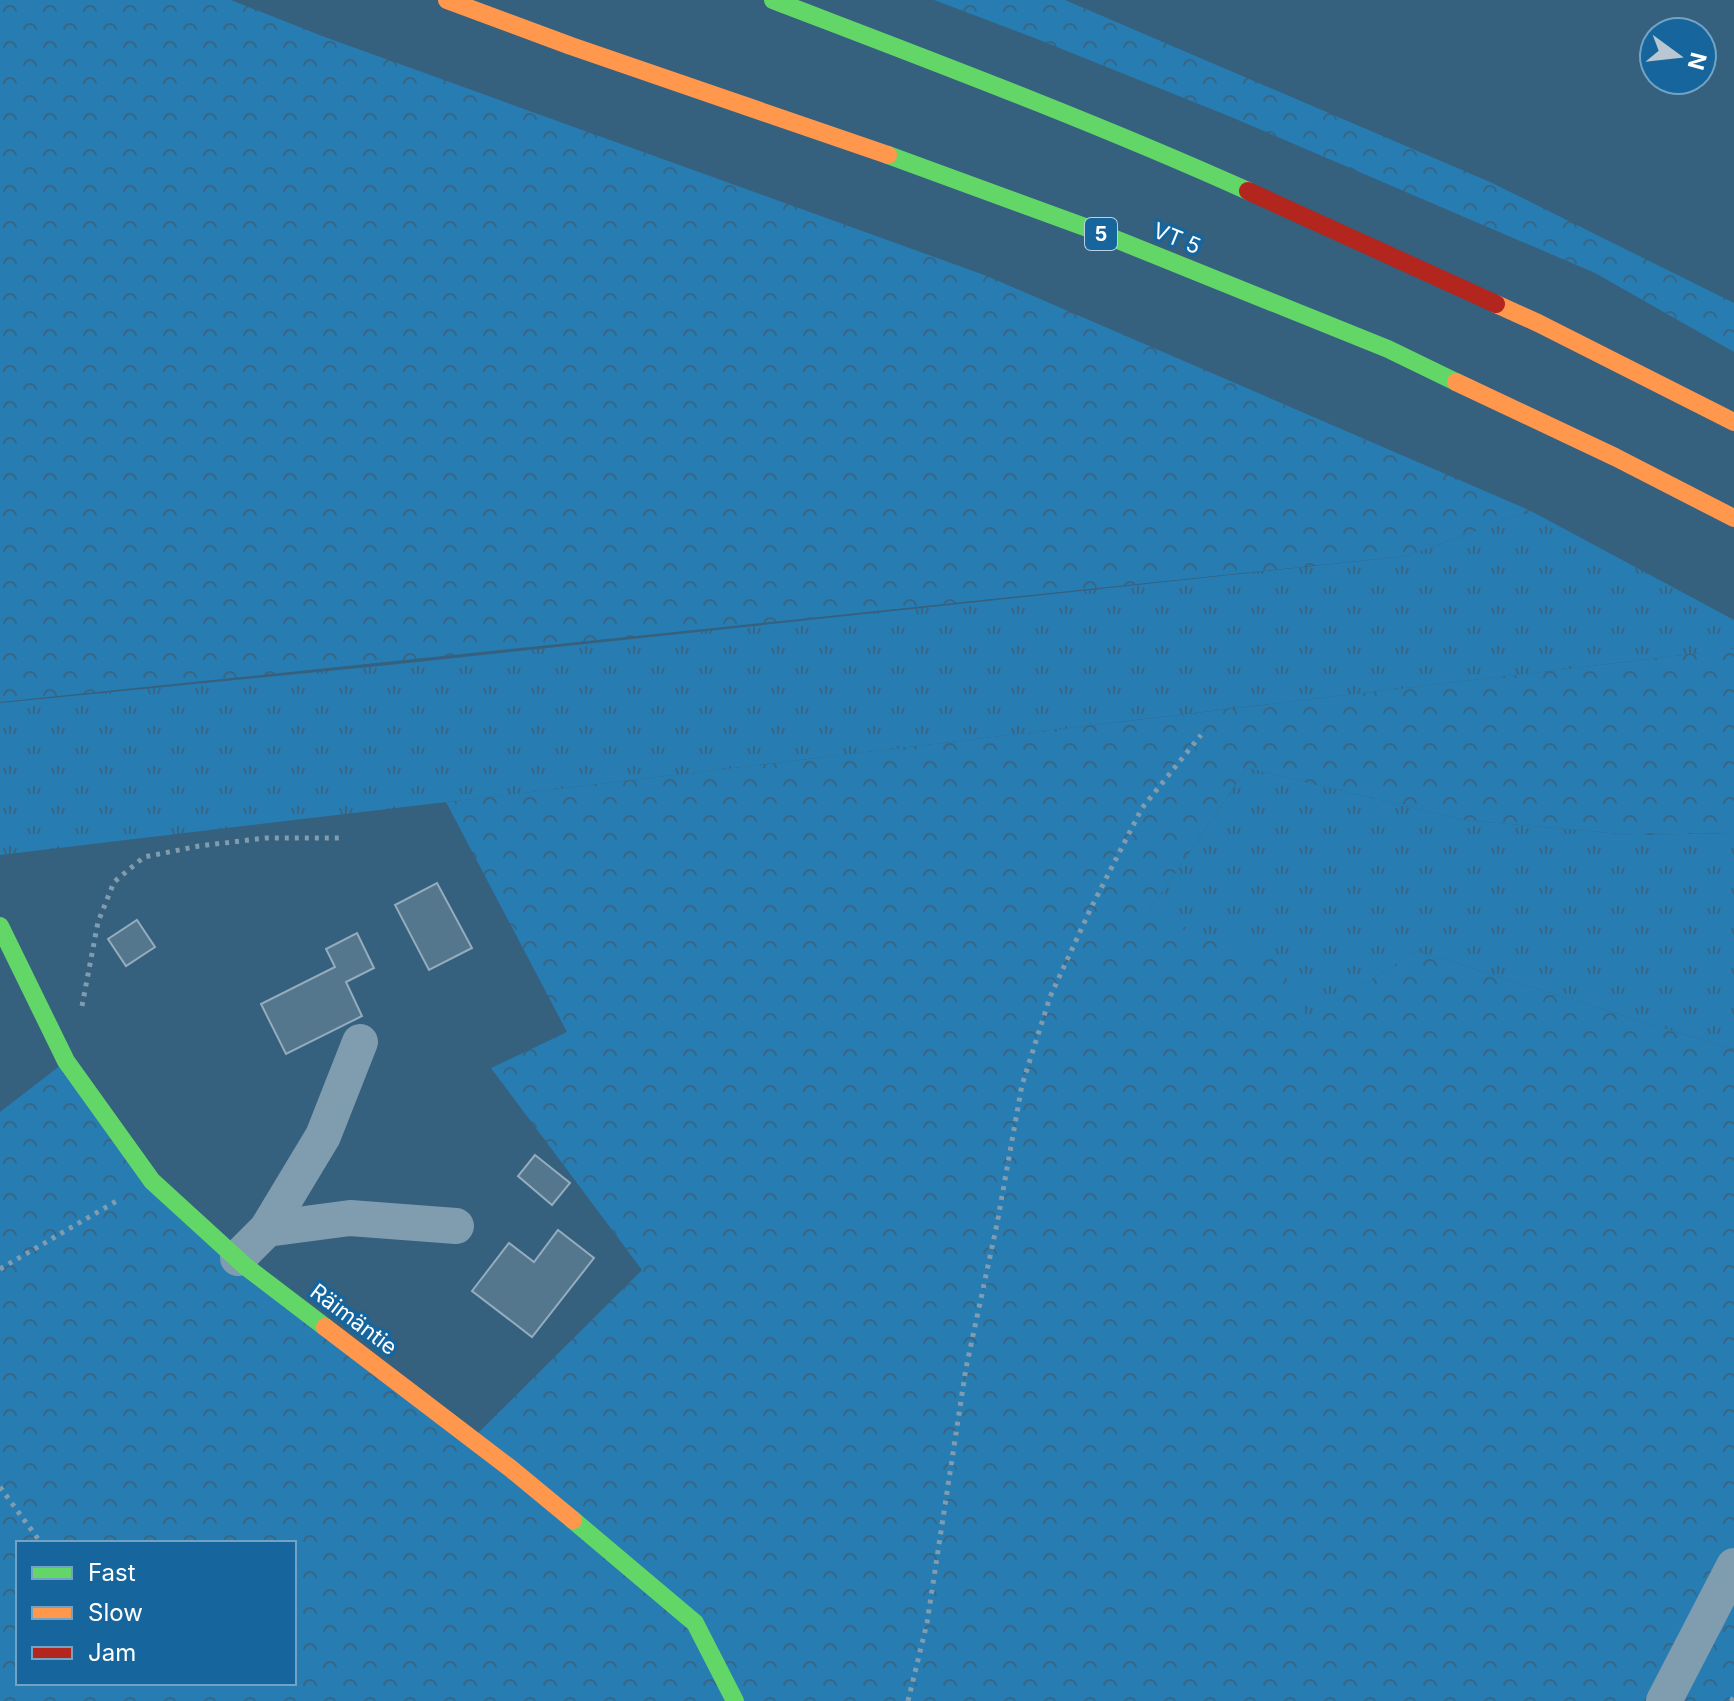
<svg xmlns="http://www.w3.org/2000/svg" width="1734" height="1701" viewBox="0 0 1734 1701" font-family="Inter,sans-serif">
	<style>
		.grass { fill: url(#grass-tufts) }
		.forest { fill: url(#forest-crowns); fill-rule: evenodd }
		.building { fill: #54778e; stroke: #94acbd; stroke-width: 2 }
		.lines { fill: none; stroke-linecap: round; stroke-linejoin: round }
		.path { stroke: #809caf; stroke-width: 5; stroke-dasharray: 4 6; stroke-linecap: butt }
		.street { stroke: #809caf; stroke-width: 36 }
		.fast { stroke: #63d668; stroke-width: 18 }
		.slow { stroke: #ff974d; stroke-width: 18 }
		.jam { stroke: #b3261e; stroke-width: 18 }
		.labels { text-anchor: middle; dominant-baseline: central; stroke-width: 7; stroke-linejoin: round; paint-order: stroke }
		.shield { fill: #16669d; stroke: #b9d1e2; stroke-width: 2 }
		.shield-label { font-size: 20px; font-weight: bold; fill: #fff }
		.street-label { font-size: 22px; fill: #fff; stroke: #16669d }
	</style>
	<defs>
		<pattern id="grass-tufts" width="24" height="20" patternUnits="userSpaceOnUse" patternTransform="scale(2)"><rect width="24" height="20" fill="#277cb2"/><path d="M3 7l-1-3M5 7V3M7 7l1-3M15 17l-1-3M17 17v-4M19 17l1-3" fill="none" stroke="#386684"/></pattern>
		<pattern id="forest-crowns" width="20" height="18" patternUnits="userSpaceOnUse" patternTransform="scale(2)"><rect width="20" height="18" fill="#277cb2"/><path d="M2 6a3 3 0 1 1 6 0M12 15a3 3 0 1 1 6 0" fill="none" stroke="#386684"/></pattern>
	</defs>
	<rect width="100%" height="100%" fill="#35607e"/>
	<g class="grass">
		<polygon points="1531,511 1734,620 1734,695 1700,653 0,855 0,703 399,664 1407,556"/>
		<polygon points="1247,768 1464,820 1633,835 1734,833 1734,1050 1416,951 1306,1021 1148,913"/>
	</g>
	<g class="forest">
		<polygon points="0,0 231,0 322,36 987,276 1531,511 1407,556 0,702"/>
		<polygon points="934,0 1065,0 1490,182 1734,303 1734,352 1595,273 1231,117 1032,37"/>
		<path d="M1734,649V833L1633,835L1464,820L1247,768L1148,913L1279,962L1307,1020L1416,951L1734,1050V1561L1664,1701H0V1112L66,1061L152,1181L472,1439L642,1270L491,1068L567,1032L446,802ZM18,1543H294V1683H18Z"/>
		<polygon points="1734,1592 1734,1701 1679,1701"/>
	</g>
	<g class="building">
		<polygon points="437,883 472,948 429,970 395,905"/>
		<polygon points="137,920 155,947 126,966 108,939"/>
		<polygon points="357,933 374,968 346,982 362,1016 286,1054 261,1004 335,967 326,949"/>
		<polygon points="535,1155 570,1183 552,1205 518,1176"/>
		<polygon points="558,1230 594,1258 532,1337 472,1291 509,1243 534,1262"/>
	</g>
	<g class="lines">
		<g class="path">
			<polyline points="82,1006 98,922 114,882 144,857 199,846 266,838 340,838"/>
			<polyline points="0,1269 120,1199"/>
			<polyline points="0,1487 41,1543"/>
			<polyline points="908,1701 927,1623 966,1368 997,1224 1022,1085 1050,997 1091,908 1142,808 1201,735"/>
			<polyline points="1731,1701 1734,1697"/>
		</g>
		<g class="street">
			<polyline points="267,1229 350,1218 456,1226"/>
			<polyline points="238,1258 267,1229 323,1136 360,1042"/>
			<polyline points="1664,1701 1734,1566"/>
		</g>
		<g class="fast">
			<path d="M773,0C932,61 1092,121 1248,191"/>
			<polyline points="888,155 1093,230 1388,349 1456,382"/>
			<polyline points="0,926 66,1061 152,1181 245,1266 325,1327"/>
			<polyline points="573,1520 695,1623 735,1701"/>
		</g>
		<g class="slow">
			<polyline points="447,0 571,46 888,155"/>
			<polyline points="1496,304 1538,323 1734,422"/>
			<polyline points="1456,382 1615,457 1734,518"/>
			<polyline points="325,1327 510,1468 573,1520"/>
		</g>
		<polyline class="jam" points="1248,191 1496,304"/>
	</g>
	<g class="labels">
		<rect class="shield" x="1085" y="218" width="32" height="32" rx="6"/>
		<g class="shield-label">
			<text x="1101" y="234">5</text>
		</g>
		<g class="street-label">
			<text transform="translate(1177 238) rotate(22)">VT 5</text>
			<text transform="translate(354 1319) rotate(37)">Räimäntie</text>
		</g>
	</g>
	<rect x="16" y="1541" width="280" height="144" fill="#16669d" stroke="#73a3c4" stroke-width="2"/>
	<rect x="32" y="1567" width="40" height="12" fill="#63d668" stroke="#73a3c4" stroke-width="2"/>
	<text x="88" y="1581" font-size="24" fill="#ffffff">Fast</text>
	<rect x="32" y="1607" width="40" height="12" fill="#ff974d" stroke="#73a3c4" stroke-width="2"/>
	<text x="88" y="1621" font-size="24" fill="#ffffff">Slow</text>
	<rect x="32" y="1647" width="40" height="12" fill="#b3261e" stroke="#73a3c4" stroke-width="2"/>
	<text x="88" y="1661" font-size="24" fill="#ffffff">Jam</text>
	<g transform="translate(1678 56) rotate(105)"><circle r="38" fill="#16669d" stroke="#73a3c4" stroke-width="2"/>
	<path d="M0-6L14 30L0 20L-14 30Z" fill="#b8c7d2"/>
	<text y="-12" font-size="22" font-weight="bold" text-anchor="middle" fill="#ffffff">N</text>
	</g>
</svg>
